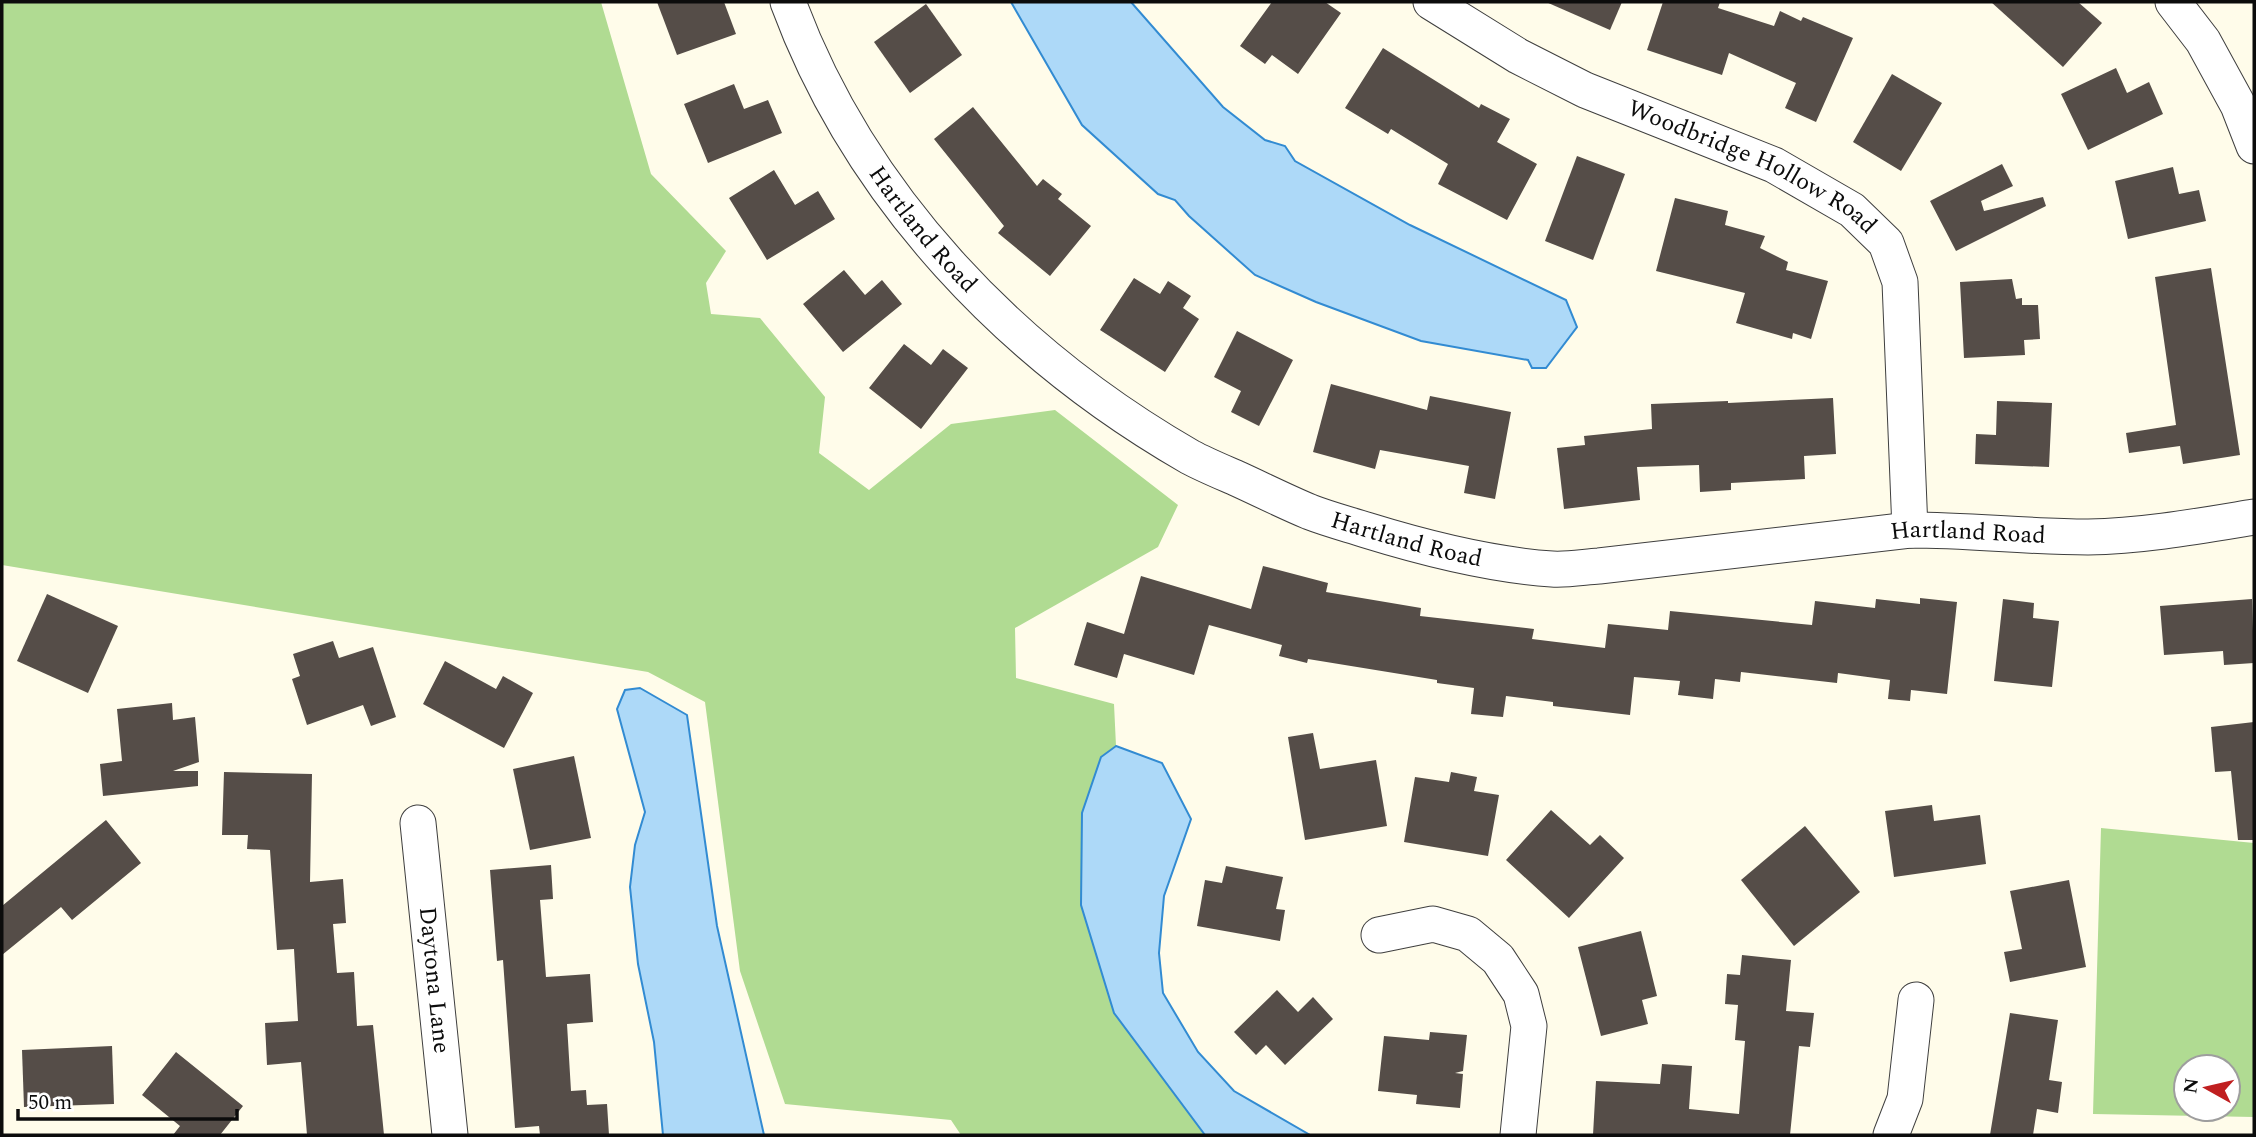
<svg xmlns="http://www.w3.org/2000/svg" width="2256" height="1137" viewBox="0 0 2256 1137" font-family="Spectral,serif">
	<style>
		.forest { fill: #b0db92; fill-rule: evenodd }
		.water { fill: #add9f8; stroke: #328bd2; stroke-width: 2 }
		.building { fill: #554d48 }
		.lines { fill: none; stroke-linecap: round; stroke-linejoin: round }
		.minor-casing { stroke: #3f3f3f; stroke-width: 37 }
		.minor { stroke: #fff; stroke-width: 35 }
		.labels { text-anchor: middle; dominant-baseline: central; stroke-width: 7; stroke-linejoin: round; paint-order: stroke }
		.street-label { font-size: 24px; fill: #0c0c0c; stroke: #fff }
	</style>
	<rect width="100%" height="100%" fill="#fffcea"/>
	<g class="forest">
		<polygon points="2,2 601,2 651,174 726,251 706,283 711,314 760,318 825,397 819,453 869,490 951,424 1055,410 1178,505 1158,547 1015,628 1016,678 1114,704 1116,746 1101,758 1114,1013 1205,1135 961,1135 951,1120 785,1104 740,971 705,702 648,672 2,565"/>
		<path d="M2101,828L2254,843V1117L2093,1114ZM2186,1067H2228V1109H2186Z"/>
	</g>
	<g class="water">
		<polygon points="1011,2 1131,2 1223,107 1265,140 1285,146 1295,161 1410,225 1566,300 1577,327 1546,368 1532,368 1528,360 1421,341 1316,302 1255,275 1189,216 1175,200 1158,194 1082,125"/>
		<polygon points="640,688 687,715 717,926 764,1135 663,1135 654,1042 638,964 630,887 635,845 645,812 617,709 625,690"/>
		<polygon points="1116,746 1162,763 1191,819 1164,896 1159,953 1163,993 1198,1052 1234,1091 1310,1135 1205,1135 1114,1013 1081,905 1082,813 1101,757"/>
	</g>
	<g class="building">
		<polygon points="657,2 724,2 736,34 677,55"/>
		<polygon points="1272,2 1325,2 1341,13 1298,74 1272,55 1265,64 1240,46"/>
		<polygon points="1546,2 1622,2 1610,30"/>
		<polygon points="1663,2 1720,2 1718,8 1774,26 1780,11 1801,21 1803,17 1853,38 1816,122 1785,108 1796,83 1729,53 1722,75 1647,50"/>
		<polygon points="1991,2 2078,2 2102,23 2063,67"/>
		<polygon points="926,4 962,55 910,93 874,42"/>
		<polygon points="1383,48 1479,108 1481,104 1510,119 1497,142 1537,164 1507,220 1438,184 1448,164 1391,129 1388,134 1345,108"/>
		<polygon points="2116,68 2127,93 2149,82 2163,114 2088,150 2061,94"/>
		<polygon points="1892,74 1942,103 1901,171 1853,142"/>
		<polygon points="734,84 744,109 768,100 782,133 708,163 684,104"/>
		<polygon points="973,107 1037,186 1043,179 1062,194 1058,199 1091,226 1050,276 998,233 1004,226 934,139"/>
		<polygon points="1577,156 1625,174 1593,260 1545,241"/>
		<polygon points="2002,164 2013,186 1981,201 1984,211 2043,197 2046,206 1956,251 1930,201"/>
		<polygon points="2173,167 2179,194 2199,190 2206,221 2128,239 2115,181"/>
		<polygon points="774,170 795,205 818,191 835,219 767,260 729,198"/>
		<polygon points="1675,198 1728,211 1725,225 1765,236 1760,248 1788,262 1786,270 1828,281 1811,339 1793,333 1792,339 1736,323 1745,293 1656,271"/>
		<polygon points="2211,268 2240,455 2183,464 2180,446 2129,453 2126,433 2176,425 2155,277"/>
		<polygon points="844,270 865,295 882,280 902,304 843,352 803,304"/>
		<polygon points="1134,278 1160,294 1168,281 1191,296 1183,308 1199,319 1165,372 1100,330"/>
		<polygon points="2012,279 2016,299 2022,298 2022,305 2038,305 2040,339 2024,340 2025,355 1964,358 1960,282"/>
		<polygon points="1237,331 1293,360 1259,426 1231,412 1241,391 1214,377"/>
		<polygon points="904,344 931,365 943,349 968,368 921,429 869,388"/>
		<polygon points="1331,384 1427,410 1430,396 1511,412 1495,499 1464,493 1469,466 1380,450 1375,469 1313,452"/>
		<polygon points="1833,398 1836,454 1804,456 1805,479 1731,483 1731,490 1700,492 1699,465 1637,467 1640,500 1564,509 1557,448 1585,445 1584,436 1652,429 1651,404 1728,401 1728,403"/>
		<polygon points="1997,401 2052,403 2049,467 1975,464 1976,434 1996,435"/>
		<polygon points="1263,566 1328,583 1326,592 1421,608 1420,616 1534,629 1532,639 1605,648 1608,624 1668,630 1670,611 1812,625 1815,601 1875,608 1876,599 1920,604 1920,598 1957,602 1947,694 1911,690 1910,701 1888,699 1890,680 1838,673 1837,683 1741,672 1740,682 1715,679 1713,699 1678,695 1680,681 1634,677 1630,715 1553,706 1553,702 1506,696 1503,717 1471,714 1474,688 1437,683 1437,680 1308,659 1307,663 1279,656 1282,645 1209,625 1194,675 1124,654 1117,678 1074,665 1087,622 1124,634 1141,576 1251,609"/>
		<polygon points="47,594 118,626 88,693 17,661"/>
		<polygon points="2003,599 2034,603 2033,618 2059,621 2052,687 1994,681"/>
		<polygon points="2252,599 2254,663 2224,665 2223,651 2164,655 2160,606"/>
		<polygon points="333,641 339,658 373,647 396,717 371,726 363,705 307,725 292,679 300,676 293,654"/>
		<polygon points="445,661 496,689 503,676 533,693 504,748 423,704"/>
		<polygon points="172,703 173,720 195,717 199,762 173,771 198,771 198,786 103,796 100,764 122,761 117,709"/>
		<polygon points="2254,722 2254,840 2238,840 2231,771 2215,772 2211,727"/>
		<polygon points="1313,733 1320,769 1376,760 1387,826 1305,840 1288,737"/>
		<polygon points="574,756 591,838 530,850 513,769"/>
		<polygon points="224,772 312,774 310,882 343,879 346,923 333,924 337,973 354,972 357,1026 373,1025 384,1135 307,1135 301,1062 267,1065 265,1023 298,1021 294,949 277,950 270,850 247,849 248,835 222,835"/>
		<polygon points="1451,772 1477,777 1474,791 1499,795 1488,856 1404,842 1415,777 1449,782"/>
		<polygon points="1932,805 1934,821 1980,815 1986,864 1894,877 1885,811"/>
		<polygon points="1551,810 1590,845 1600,835 1624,858 1569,918 1506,860"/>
		<polygon points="106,820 141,863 72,920 61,907 2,955 2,906"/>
		<polygon points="1805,826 1860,892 1794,946 1741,880"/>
		<polygon points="551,865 553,899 540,900 546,977 590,974 593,1022 567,1024 571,1091 586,1090 587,1105 607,1104 609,1135 540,1135 539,1126 515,1128 503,960 497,961 490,870"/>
		<polygon points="1226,866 1283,877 1276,909 1285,910 1280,941 1197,926 1205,880 1222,883"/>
		<polygon points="2069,880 2086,967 2010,982 2004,952 2022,949 2010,891"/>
		<polygon points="1641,931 1657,996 1642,1000 1648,1024 1601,1036 1578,947"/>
		<polygon points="1742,955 1791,960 1786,1011 1814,1013 1810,1047 1799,1046 1790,1135 1593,1135 1596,1081 1660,1084 1662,1064 1692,1066 1689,1109 1739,1114 1745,1041 1735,1040 1738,1005 1725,1004 1727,974 1740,975"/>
		<polygon points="1277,990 1298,1012 1313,997 1333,1019 1285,1065 1266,1045 1256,1055 1234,1032"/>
		<polygon points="2010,1013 2058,1020 2049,1080 2062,1082 2058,1113 2037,1109 2033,1135 1990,1135"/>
		<polygon points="1430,1032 1467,1035 1463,1071 1455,1073 1463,1074 1460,1108 1416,1104 1417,1095 1378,1091 1384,1036 1429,1040"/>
		<polygon points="112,1046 114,1104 24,1107 22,1050"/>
		<polygon points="176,1052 243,1106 220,1135 173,1135 180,1126 142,1095"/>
	</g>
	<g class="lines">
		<defs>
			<g id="minor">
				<path id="s1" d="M788,2C860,197 1011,354 1190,457C1205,465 1222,472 1238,479C1262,490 1286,502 1310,512C1328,519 1347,524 1366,530C1421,547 1493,565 1552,569C1567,570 1584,567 1599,566L1910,530C1970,530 2029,537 2088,537C2144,536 2199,526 2254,517"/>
				<path id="s2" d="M1431,2L1518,56L1585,90L1774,165L1852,210L1886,243L1900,282L1910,530"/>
				<polyline points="2173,2 2203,41 2238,105 2254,146"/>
				<path id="s3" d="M418,823L450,1135"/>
				<polyline points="1379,935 1433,924 1468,934 1498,959 1521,994 1529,1026 1518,1135"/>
				<polyline points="1891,1135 1905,1099 1916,1000"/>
			</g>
		</defs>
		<use href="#minor" class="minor-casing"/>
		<use href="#minor" class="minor"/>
	</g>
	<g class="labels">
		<g class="street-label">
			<text stroke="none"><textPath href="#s2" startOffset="362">Woodbridge Hollow Road</textPath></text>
			<text stroke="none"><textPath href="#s1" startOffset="266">Hartland Road</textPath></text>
			<text stroke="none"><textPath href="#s1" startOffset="1419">Hartland Road</textPath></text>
			<text stroke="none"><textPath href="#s1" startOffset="852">Hartland Road</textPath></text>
			<text stroke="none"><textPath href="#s3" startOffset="158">Daytona Lane</textPath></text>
		</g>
	</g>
	<rect width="2256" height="1137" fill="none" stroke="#0c0c0c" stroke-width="7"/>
	<g transform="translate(2207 1088) rotate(278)"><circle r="33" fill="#ffffff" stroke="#9e9e9e" stroke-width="2"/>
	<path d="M0-5L12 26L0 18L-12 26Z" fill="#c01f20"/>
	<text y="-10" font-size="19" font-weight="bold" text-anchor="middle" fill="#0c0c0c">N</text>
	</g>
	<path d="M18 1109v10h219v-10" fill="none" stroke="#0c0c0c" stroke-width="3.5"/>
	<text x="28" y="1109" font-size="21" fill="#0c0c0c" stroke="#ffffff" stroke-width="5" paint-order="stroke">50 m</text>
</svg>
